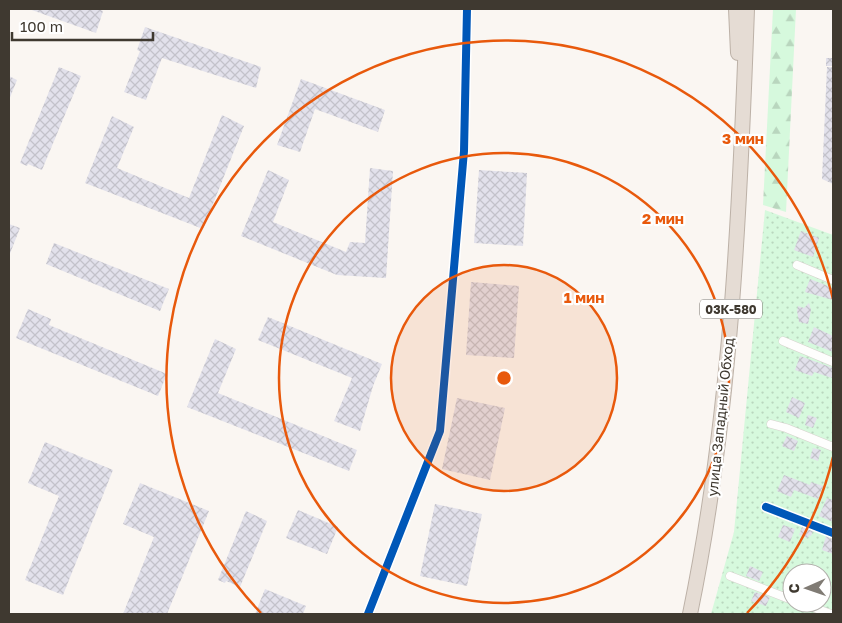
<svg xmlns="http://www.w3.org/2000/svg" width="842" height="623" viewBox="0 0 842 623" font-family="'Golos Text',sans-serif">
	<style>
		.grass { fill: url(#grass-dots); fill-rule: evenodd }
		.forest { fill: url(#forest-firs) }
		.building { fill: url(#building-cross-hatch) }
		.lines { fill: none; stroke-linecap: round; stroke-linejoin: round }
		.street-casing { stroke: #d7d2cd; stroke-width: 9 }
		.highway-casing { stroke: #bcb1a7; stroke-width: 16 }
		.street { stroke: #fefefd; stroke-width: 8 }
		.highway { stroke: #e5dcd4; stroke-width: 14 }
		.cycleway-casing { stroke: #fff; stroke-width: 11 }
		.cycleway { stroke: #0057b8; stroke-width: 8 }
		.ring { fill: none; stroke: #e8590c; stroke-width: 2.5 }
		.labels { text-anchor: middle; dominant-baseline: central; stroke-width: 4.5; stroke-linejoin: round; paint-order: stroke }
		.shield { fill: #fff; stroke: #79746e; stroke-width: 1 }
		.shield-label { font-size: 12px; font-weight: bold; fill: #3f3930 }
		.street-label { font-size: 14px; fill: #3f3930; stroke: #fff }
		.centre { fill: #e8590c; stroke: #fff; stroke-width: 2.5 }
		.ring-label { font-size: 15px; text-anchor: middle; font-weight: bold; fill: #e8590c; stroke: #fff; stroke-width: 4.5; stroke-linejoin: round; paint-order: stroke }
	</style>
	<defs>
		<pattern id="grass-dots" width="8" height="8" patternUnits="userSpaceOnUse" patternTransform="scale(1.25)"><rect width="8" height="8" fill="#d6f9dd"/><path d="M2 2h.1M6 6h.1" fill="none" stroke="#b9d6be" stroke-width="1.8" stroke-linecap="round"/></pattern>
		<pattern id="forest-firs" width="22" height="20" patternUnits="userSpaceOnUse" patternTransform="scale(1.25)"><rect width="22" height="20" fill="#d6f9dd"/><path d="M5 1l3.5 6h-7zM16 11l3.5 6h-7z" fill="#b9d6be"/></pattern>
		<pattern id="building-cross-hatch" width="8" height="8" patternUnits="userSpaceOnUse" patternTransform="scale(1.25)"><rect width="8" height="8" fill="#e2e1eb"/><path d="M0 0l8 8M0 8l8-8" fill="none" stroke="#c3c2ca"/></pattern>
	</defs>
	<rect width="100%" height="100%" fill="#faf6f2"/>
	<path class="grass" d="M765,210L833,235V614H711L734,532ZM792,573H822V603H792Z"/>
	<polygon class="forest" points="773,9 796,9 786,212 763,205"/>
	<g class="building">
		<polygon points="29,9 98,9 103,11 96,33"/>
		<polygon points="145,27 261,67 256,88 162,58 146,100 124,92 140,51 137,50"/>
		<rect x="826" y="58" width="7" height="8"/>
		<polygon points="59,67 81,76 42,170 28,164 27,166 20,163"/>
		<polygon points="827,67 833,67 833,184 822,179"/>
		<polygon points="9,76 17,80 9,100"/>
		<polygon points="301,79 385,110 378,132 315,109 300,152 277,145"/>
		<polygon points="222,115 244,126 203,229 85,183 112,116 134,127 117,168 189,198"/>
		<polygon points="370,168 393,171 386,278 337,275 241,236 268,170 289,180 273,222 346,252 350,242 365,243"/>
		<polygon points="479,170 527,173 523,246 474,243"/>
		<polygon points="9,224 20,228 9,256"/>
		<polygon points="801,231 819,238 813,257 794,250"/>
		<polygon points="54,243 169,289 160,311 46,264"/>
		<polygon points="810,279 833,288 833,300 805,292"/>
		<polygon points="471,282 519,286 514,358 466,355"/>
		<polygon points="809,303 811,310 808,324 799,322 797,311 798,306 804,308"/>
		<polygon points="28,309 51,319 49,325 167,374 158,396 16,338"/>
		<polygon points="268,317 382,364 373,386 360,431 334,421 352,378 258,340"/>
		<polygon points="814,327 833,336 833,352 808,342"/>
		<polygon points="215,339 236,349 218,393 357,450 349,471 187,407"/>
		<polygon points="800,356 833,368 832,378 814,372 812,376 795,370"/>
		<polygon points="792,397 805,403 799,418 786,412"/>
		<polygon points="457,398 505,408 490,480 442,469"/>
		<polygon points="808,415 817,418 813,428 805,425"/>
		<polygon points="787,436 798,441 794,451 782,446"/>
		<polygon points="45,442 113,470 63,595 25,580 59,496 28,483"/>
		<polygon points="813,448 821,450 818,461 810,458"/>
		<polygon points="784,475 810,485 811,482 823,486 818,499 794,490 791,497 777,491"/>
		<polygon points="140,483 209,511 167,614 123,614 154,537 123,524"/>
		<polygon points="827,498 833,500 833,522 819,516"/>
		<polygon points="435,504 482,514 467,586 420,576"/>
		<polygon points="298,510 338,527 327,554 286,538"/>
		<polygon points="246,511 267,521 240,587 226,581 225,583 218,580"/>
		<polygon points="783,525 795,529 790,542 778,537"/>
		<polygon points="802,527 813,531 811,536 809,535 808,538 799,535"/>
		<polygon points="826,536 833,539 833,554 822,550"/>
		<polygon points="750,566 763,572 759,581 746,576"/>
		<polygon points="265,589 306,606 303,614 255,614"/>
		<polygon points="755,592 770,597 766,606 751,601"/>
	</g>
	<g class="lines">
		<defs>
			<g id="street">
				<polyline points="797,265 833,280"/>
				<polyline points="783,341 833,362"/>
				<polyline points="771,424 786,428 833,447"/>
				<polyline points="766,507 833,533"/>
				<polyline points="730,576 792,600"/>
				<polyline points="801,603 831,614"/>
				<polyline points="368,614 440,431 464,151 467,9"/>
			</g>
			<g id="highway">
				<polyline points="736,9 738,53"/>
				<path d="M690,614C731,415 740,211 747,9"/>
			</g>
		</defs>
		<use href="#street" class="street-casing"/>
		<use href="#highway" class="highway-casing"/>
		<use href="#street" class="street"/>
		<use href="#highway" class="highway"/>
		<defs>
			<g id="cycleway">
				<polyline points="766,507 833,533"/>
				<polyline points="368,614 440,431 464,151 467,9"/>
			</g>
		</defs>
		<use href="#cycleway" class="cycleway-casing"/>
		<use href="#cycleway" class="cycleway"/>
	</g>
	<circle cx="504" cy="378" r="113" fill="#e8590c" fill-opacity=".12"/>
	<g class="ring">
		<circle cx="504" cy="378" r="113"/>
		<circle cx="504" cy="378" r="225"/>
		<path d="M833 457A338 338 0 0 1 747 613M261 613A338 338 0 1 1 833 299"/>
	</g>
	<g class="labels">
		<rect class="shield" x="700" y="299.5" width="62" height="19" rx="4"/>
		<g class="shield-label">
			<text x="731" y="309">03К-580</text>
		</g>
		<g class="street-label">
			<text transform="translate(720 417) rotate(-84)">улица Западный Обход</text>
		</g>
	</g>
	<circle cx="504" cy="378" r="8" class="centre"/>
	<g class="ring-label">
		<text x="743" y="144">3 мин</text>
		<text x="663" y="224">2 мин</text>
		<text x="584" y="303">1 мин</text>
	</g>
	<rect width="842" height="623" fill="none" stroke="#3f3930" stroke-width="20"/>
	<g transform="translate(807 588) rotate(268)"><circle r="24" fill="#ffffff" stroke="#b2b0ac"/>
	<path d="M0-4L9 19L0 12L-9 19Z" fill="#807b74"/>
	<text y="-8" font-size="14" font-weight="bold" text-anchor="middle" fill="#3f3930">С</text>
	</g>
	<path d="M12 32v8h141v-8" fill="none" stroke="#3f3930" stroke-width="2.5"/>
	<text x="20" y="32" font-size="15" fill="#3f3930" stroke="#ffffff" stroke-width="4" paint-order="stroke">100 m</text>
</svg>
